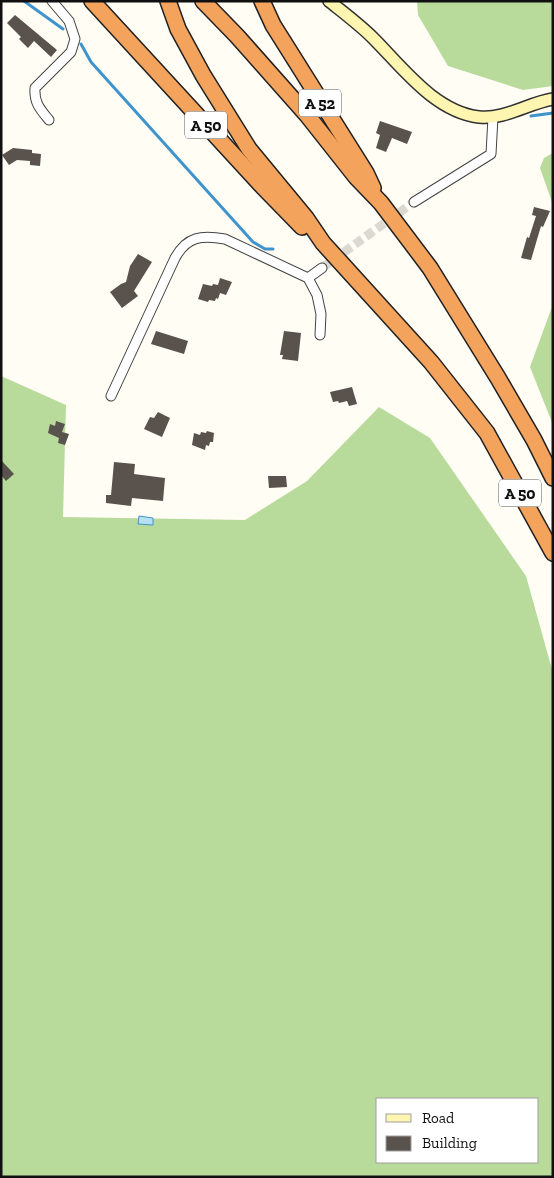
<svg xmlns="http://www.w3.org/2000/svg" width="554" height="1178" viewBox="0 0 554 1178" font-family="'Zilla Slab',serif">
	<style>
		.forest { fill: #b8db9c; fill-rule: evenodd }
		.water { fill: #b9dff6; stroke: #3f94ce }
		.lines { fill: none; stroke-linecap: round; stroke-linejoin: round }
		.stream { stroke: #3f94ce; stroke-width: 3 }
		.building { fill: #59524d }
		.minor-tunnel { stroke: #dbd9d2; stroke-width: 9; stroke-dasharray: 9 4.5; stroke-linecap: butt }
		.minor-casing { stroke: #434343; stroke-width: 11 }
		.secondary-casing { stroke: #323232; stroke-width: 14 }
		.motorway-casing { stroke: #212121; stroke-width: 18 }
		.minor { stroke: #fff; stroke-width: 9 }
		.secondary { stroke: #fef6b0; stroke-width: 11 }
		.motorway { stroke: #f4a35d; stroke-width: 15 }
		.labels { text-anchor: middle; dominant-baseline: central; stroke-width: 5; stroke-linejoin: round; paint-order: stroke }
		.shield { fill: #fff; stroke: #585858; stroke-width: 1 }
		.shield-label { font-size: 16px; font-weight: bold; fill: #101010 }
	</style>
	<rect width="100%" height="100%" fill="#fffdf4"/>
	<g class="forest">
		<polygon points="417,1 553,1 553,86 523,90 448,66 418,15"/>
		<polygon points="553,153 553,205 540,168 544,158"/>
		<polygon points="553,304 553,425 530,367"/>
		<path d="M1,376L66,405L63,517L245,520L307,481L379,407L430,438L526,576L553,673V1177H1ZM378,1099H538V1162H378Z"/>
	</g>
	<polygon class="water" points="139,516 153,518 153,525 138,524"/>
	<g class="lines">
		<g class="stream">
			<polyline points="24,1 63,29"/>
			<polyline points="81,44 91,62 253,242 265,249 273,249"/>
			<polyline points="531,116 553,113"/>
		</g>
	</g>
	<g class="building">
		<polygon points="15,15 57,50 51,57 34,41 28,48 19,39 21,37 7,23"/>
		<polygon points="380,121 412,132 407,144 392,138 386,152 376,148 380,135 376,133"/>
		<polygon points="13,148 32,150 32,153 41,154 40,166 30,165 30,161 17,160 9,165 2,155"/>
		<polygon points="534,207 550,211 543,227 541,226 531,260 521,258 527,237 529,238 536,216 532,215"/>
		<polygon points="138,254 152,262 134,291 138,296 122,308 110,292 121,284 126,282 130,266"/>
		<polygon points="220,278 232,282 226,295 220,293 218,299 216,298 215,301 209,300 208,302 198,299 203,284 212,286 213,284 218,285"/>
		<polygon points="156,331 188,341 184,354 151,344"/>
		<polygon points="284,331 301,333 298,361 282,359 283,355 280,355"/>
		<polygon points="352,387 357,404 349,406 347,401 339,403 338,401 333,402 330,392"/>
		<polygon points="158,412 170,418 162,437 144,429 150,417 154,418"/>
		<polygon points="56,421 65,424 62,432 69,434 65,445 58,443 59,438 48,433 50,424 55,426"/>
		<polygon points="207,431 214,433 213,442 210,442 209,446 206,445 205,450 192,445 194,433 200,435 201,432 206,433"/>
		<polygon points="1,460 14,474 6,481 1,475"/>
		<polygon points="114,462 135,464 134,474 165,478 163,501 132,498 131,506 106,503 106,495 111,495"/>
		<polygon points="268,476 286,476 287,487 269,488"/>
	</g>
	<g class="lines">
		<polyline class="minor-tunnel" points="322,268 414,202"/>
		<defs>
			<g id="minor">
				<path d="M49,120C40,109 34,103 35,88L71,52L75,39L69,21L52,1"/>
				<polyline points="414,202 491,154 493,117"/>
				<polyline points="308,278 322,268"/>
				<path d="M111,396L175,258C187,236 202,235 225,239L308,278L317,295L321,314L320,335"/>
			</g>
			<path id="secondary" d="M329,1C344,13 360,25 373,38C402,67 435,112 479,117C504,120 528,103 553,99"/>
			<g id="motorway">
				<polyline points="92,1 263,187 302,227"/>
				<polyline points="168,1 178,29 203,75 249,149 306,218 323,243 431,362 487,433 553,553"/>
				<polyline points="203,1 237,36 307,115 356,177 381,203 430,268 498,378 534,440 553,478"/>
				<polyline points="262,1 273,25 366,173 373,188"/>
			</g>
		</defs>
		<use href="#minor" class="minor-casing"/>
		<use href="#secondary" class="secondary-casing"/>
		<use href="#motorway" class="motorway-casing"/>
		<use href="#minor" class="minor"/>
		<use href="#secondary" class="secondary"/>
		<use href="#motorway" class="motorway"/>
	</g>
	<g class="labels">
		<g class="shield">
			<rect x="299" y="89.5" width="42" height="27" rx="4"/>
			<rect x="185" y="111.5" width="42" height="27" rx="4"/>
			<rect x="499" y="479.5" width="42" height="27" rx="4"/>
		</g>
		<g class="shield-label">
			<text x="320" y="103">A 52</text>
			<text x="206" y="125">A 50</text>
			<text x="520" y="493">A 50</text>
		</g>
	</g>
	<rect width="554" height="1178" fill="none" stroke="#101010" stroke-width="5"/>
	<rect x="376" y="1098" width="162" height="65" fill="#ffffff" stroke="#9f9f9f"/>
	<rect x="386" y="1114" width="25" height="8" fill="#fef6b0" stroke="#9f9f9f"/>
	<text x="422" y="1123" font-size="15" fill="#101010">Road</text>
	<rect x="386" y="1136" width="25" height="15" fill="#59524d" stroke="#9f9f9f"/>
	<text x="422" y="1148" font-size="15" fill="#101010">Building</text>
</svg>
